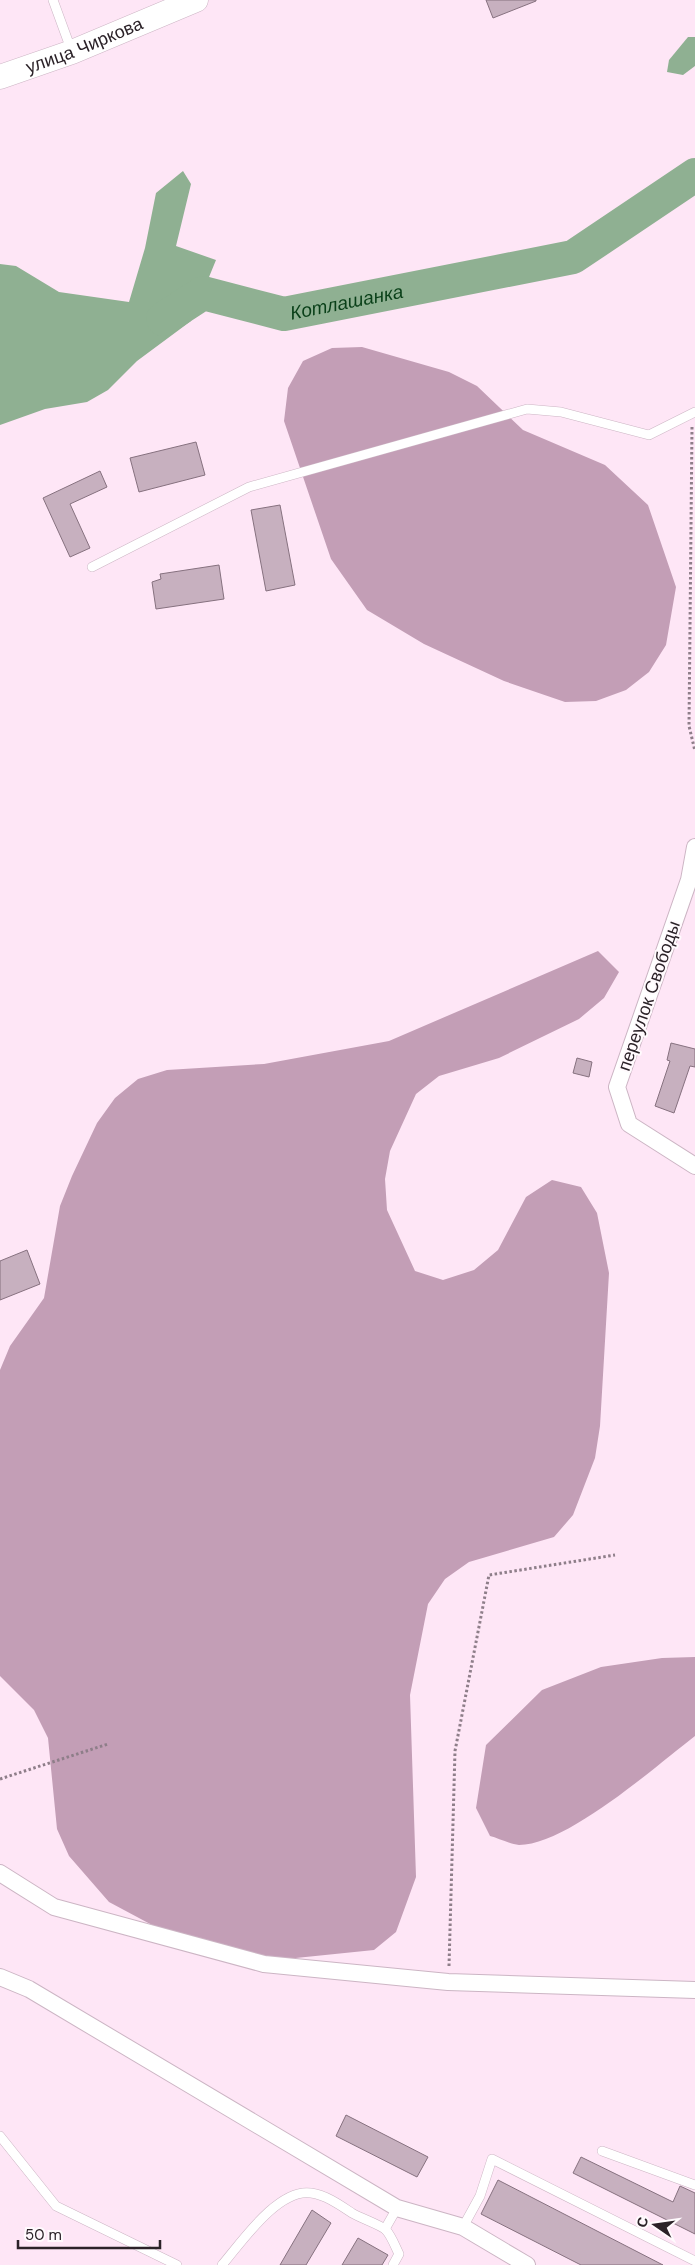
<svg xmlns="http://www.w3.org/2000/svg" width="695" height="2265" viewBox="0 0 695 2265" font-family="'DM Sans',sans-serif">
	<style>
		.forest { fill: #c39eb6 }
		.water { fill: #8fb092 }
		.lines { fill: none; stroke-linecap: round; stroke-linejoin: round }
		.river { stroke: #8fb092; stroke-width: 34 }
		.building { fill: #c7b0bf; stroke: #86717f }
		.lane-casing { stroke: #ccb5c4; stroke-width: 10 }
		.street-casing { stroke: #ccb5c4; stroke-width: 18 }
		.secondary-casing { stroke: #ccb5c4; stroke-width: 25 }
		.path { stroke: #8e7e89; stroke-width: 3; stroke-dasharray: 2.5 2.5; stroke-linecap: butt }
		.lane { stroke: #fff; stroke-width: 9 }
		.street { stroke: #fff; stroke-width: 16 }
		.secondary { stroke: #fff; stroke-width: 24 }
		.labels { text-anchor: middle; dominant-baseline: central; stroke-width: 4; stroke-linejoin: round; paint-order: stroke }
		.street-label { font-size: 18px; fill: #2b2228; stroke: #fffafd }
		.water-label { font-size: 19px; font-style: italic; fill: #093f18; stroke: #fffafd }
	</style>
	<rect width="100%" height="100%" fill="#fee6f6"/>
	<g class="forest">
		<polygon points="362,347 449,372 477,386 523,430 605,465 648,505 676,587 666,645 649,672 626,690 596,701 565,702 504,681 424,644 367,610 331,559 284,421 288,388 303,361 332,348"/>
		<polygon points="598,951 619,972 604,998 579,1019 499,1058 439,1076 416,1094 390,1151 385,1179 387,1210 415,1271 443,1280 474,1270 498,1250 526,1197 552,1180 581,1187 597,1213 609,1273 600,1426 595,1458 573,1515 554,1537 469,1562 445,1579 428,1604 410,1695 416,1877 396,1932 374,1950 286,1959 224,1951 167,1933 109,1902 69,1856 57,1829 48,1738 34,1710 0,1676 0,1370 10,1346 44,1298 60,1206 72,1176 97,1123 115,1098 138,1079 167,1070 264,1064 389,1041"/>
		<path d="M695,1657V1736C656,1766 567,1845 519,1845C510,1844 498,1838 490,1836L476,1808L486,1745L542,1690L601,1667L662,1658Z"/>
	</g>
	<g class="water">
		<polygon points="688,37 695,37 695,66 683,75 667,72 669,60"/>
		<polygon points="183,171 191,184 176,246 216,260 191,321 137,361 108,390 87,402 45,409 0,425 0,264 16,266 59,292 129,302 145,248 156,193"/>
	</g>
	<g class="lines">
		<path class="river" id="s1" d="M163,319L203,293L284,314L573,257L695,175"/>
	</g>
	<g class="building">
		<polygon points="486,0 536,0 536,1 493,18"/>
		<polygon points="196,442 205,475 139,492 130,458"/>
		<polygon points="100,471 107,487 70,504 90,548 70,557 43,498"/>
		<polygon points="280,505 295,585 266,591 251,510"/>
		<polygon points="219,565 224,599 156,609 152,582 161,579 160,574"/>
		<polygon points="671,1043 695,1049 695,1067 690,1066 674,1113 655,1106 670,1061 667,1060"/>
		<polygon points="577,1058 592,1062 589,1077 573,1073"/>
		<polygon points="27,1250 40,1284 0,1300 0,1261"/>
		<polygon points="346,2115 428,2157 417,2177 336,2136"/>
		<polygon points="581,2157 673,2202 680,2186 695,2193 695,2234 573,2173"/>
		<polygon points="498,2180 663,2265 581,2265 481,2214"/>
		<polygon points="312,2210 331,2223 306,2265 280,2265"/>
		<polygon points="358,2238 388,2255 382,2265 342,2265"/>
	</g>
	<g class="lines">
		<defs>
			<g id="lane">
				<polyline points="53,0 72,52"/>
				<polyline points="92,567 249,487 527,409 561,412 649,435 695,412"/>
				<polyline points="0,2136 56,2206 177,2265"/>
				<polyline points="602,2151 695,2185"/>
				<polyline points="463,2227 480,2196 492,2159 695,2261"/>
				<polyline points="385,2229 397,2208"/>
				<path d="M222,2265C241,2243 278,2188 311,2193C326,2195 340,2205 352,2213C360,2218 381,2225 386,2230C392,2237 395,2246 399,2254L393,2265"/>
			</g>
			<g id="street">
				<polyline points="695,847 689,880 617,1087 629,1124 695,1166"/>
				<polyline points="0,1873 54,1907 264,1964 448,1982 695,1990"/>
				<polyline points="0,1977 29,1989 397,2208 463,2227 527,2265"/>
			</g>
			<g id="secondary">
				<path id="s2" d="M0,77L72,52L196,0"/>
			</g>
		</defs>
		<use href="#lane" class="lane-casing"/>
		<use href="#street" class="street-casing"/>
		<use href="#secondary" class="secondary-casing"/>
		<g class="path">
			<polyline points="692,427 689,726 695,751"/>
			<polyline points="0,1779 108,1744"/>
			<polyline points="449,1966 455,1751 489,1575 615,1555"/>
		</g>
		<use href="#lane" class="lane"/>
		<use href="#street" class="street"/>
		<use href="#secondary" class="secondary"/>
	</g>
	<g class="labels">
		<g class="street-label">
			<text stroke="none"><textPath href="#s2" startOffset="90">улица Чиркова</textPath></text>
			<text transform="translate(649 996) rotate(-71)">переулок Свободы</text>
		</g>
		<g class="water-label">
			<text stroke="none"><textPath href="#s1" startOffset="195">Котлашанка</textPath></text>
		</g>
	</g>
	<g transform="translate(655 2225) rotate(283)" stroke="#fffafd" stroke-width="4" paint-order="stroke">
	<path d="M0-4L9 19L0 12L-9 19Z" fill="#2b2228"/>
	<text y="-8" font-size="14" font-weight="bold" text-anchor="middle" fill="#2b2228">С</text>
	</g>
	<path d="M18 2240v8h142v-8" fill="none" stroke="#2b2228" stroke-width="2.5"/>
	<text x="25" y="2240" font-size="15" fill="#2b2228" stroke="#fffafd" stroke-width="4" paint-order="stroke">50 m</text>
</svg>
